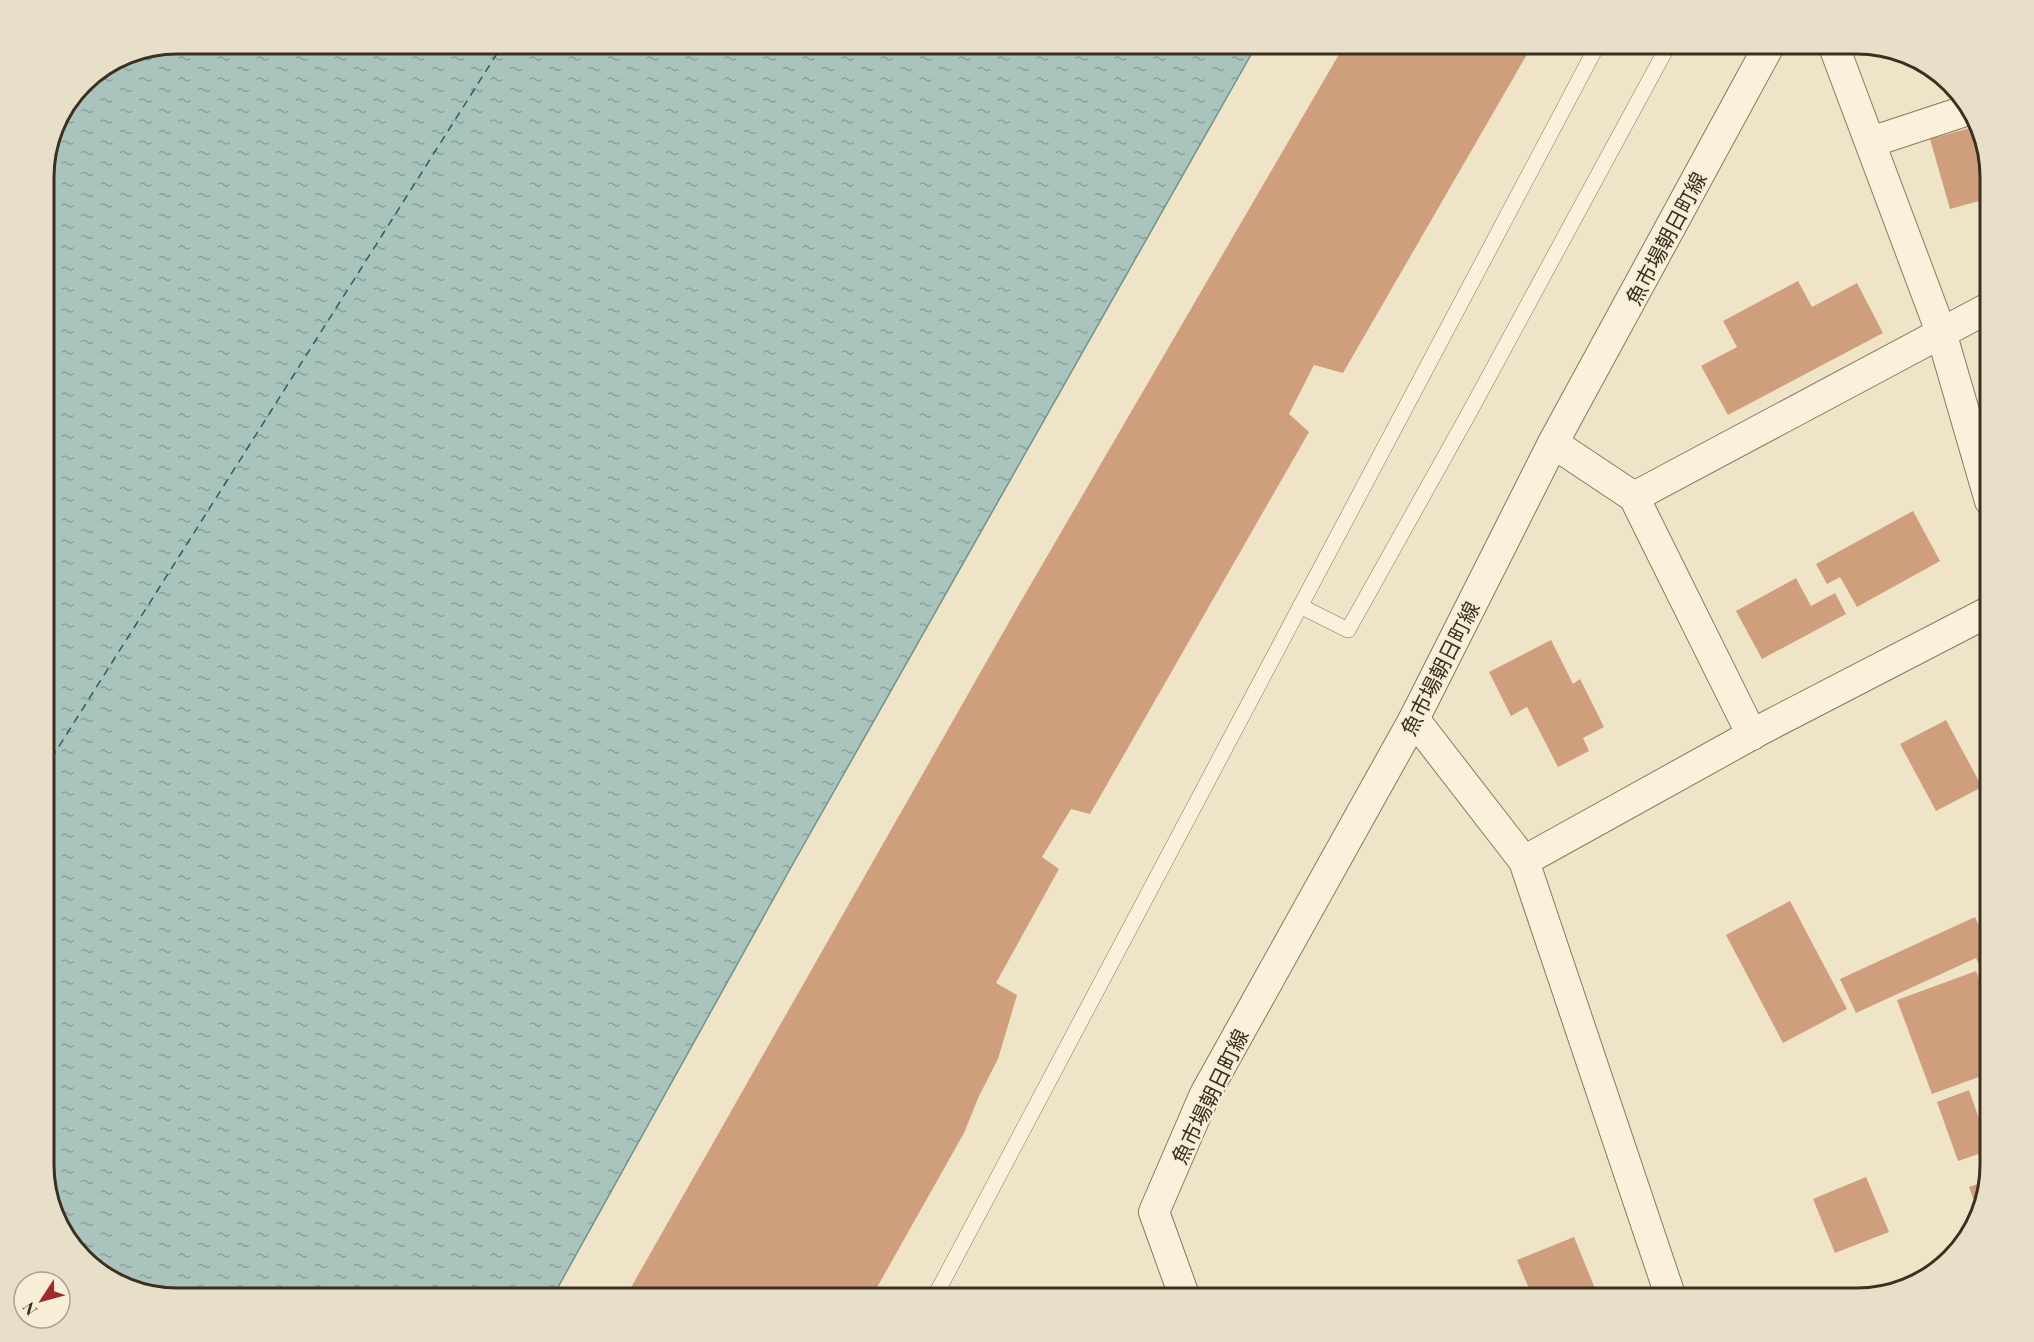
<svg xmlns="http://www.w3.org/2000/svg" width="2034" height="1342" viewBox="0 0 2034 1342" font-family="'Playfair Display','Noto Sans JP',serif">
	<style>
		.water { fill: url(#water-ripples); stroke: #6f938a; stroke-width: 1.5 }
		.lines { fill: none; stroke-linecap: round; stroke-linejoin: round }
		.ferry { stroke: #2f5d5a; stroke-width: 1.5; stroke-dasharray: 8 6; stroke-linecap: butt }
		.building { fill: #cf9f7d }
		.service-casing { stroke: #8d765c; stroke-width: 16 }
		.minor-casing { stroke: #8d765c; stroke-width: 32 }
		.service { stroke: #faf1dc; stroke-width: 15 }
		.minor { stroke: #faf1dc; stroke-width: 30 }
		.labels { text-anchor: middle; dominant-baseline: central; stroke-width: 4.5; stroke-linejoin: round; paint-order: stroke }
		.street-label { font-size: 21px; fill: #3d2e20; stroke: #f7eed8 }
		.rim { fill: none; stroke: #3d2e20; stroke-width: 3 }
	</style>
	<defs>
		<pattern id="water-ripples" width="26" height="14" patternUnits="userSpaceOnUse" patternTransform="scale(1.5)"><rect width="26" height="14" fill="#a9c4bc"/><path d="M2 4q2-2 4 0t4 0M15 11q2-2 4 0t4 0" fill="none" stroke="#8ba098"/></pattern>
	</defs>
	<rect width="100%" height="100%" fill="#f0e4c8"/>
	<polygon class="water" points="177,44 1257,44 790,869 552,1298 177,1298 103,1276 61,1231 44,1173 44,169 54,126 83,82 126,54"/>
	<g class="lines">
		<polyline class="ferry" points="44,770 503,44"/>
	</g>
	<g class="building">
		<polygon points="1345,44 1533,44 1343,373 1314,365 1289,414 1309,432 1090,814 1071,809 1042,857 1059,869 996,983 1017,995 998,1059 979,1096 964,1133 871,1298 625,1298 1017,608"/>
		<polygon points="1977,126 1990,177 1990,198 1950,209 1930,139"/>
		<polygon points="1798,281 1812,307 1857,283 1883,333 1728,415 1701,366 1737,347 1723,321"/>
		<polygon points="1913,511 1940,561 1857,607 1840,577 1827,584 1816,564"/>
		<polygon points="1796,578 1811,606 1835,593 1846,614 1762,659 1736,611"/>
		<polygon points="1551,640 1573,684 1580,679 1604,727 1583,738 1589,751 1558,767 1527,707 1511,716 1489,672"/>
		<polygon points="1946,720 1982,787 1936,811 1900,744"/>
		<polygon points="1790,901 1847,1009 1783,1043 1726,935"/>
		<polygon points="1990,907 1990,935 1980,913"/>
		<polygon points="1975,917 1990,951 1990,989 1976,958 1856,1013 1840,979"/>
		<polygon points="1976,971 1990,1009 1990,1073 1932,1094 1897,1000"/>
		<polygon points="1969,1090 1990,1150 1958,1161 1937,1102"/>
		<polygon points="1866,1177 1889,1232 1835,1253 1813,1199"/>
		<polygon points="1986,1181 1977,1209 1969,1187"/>
		<polygon points="1574,1237 1598,1296 1592,1298 1533,1298 1517,1260"/>
	</g>
	<g class="lines">
		<defs>
			<g id="service">
				<polyline points="1300,606 1348,630 1468,415 1669,44"/>
				<polyline points="934,1298 1598,44"/>
			</g>
			<g id="minor">
				<polyline points="1833,44 1941,332 1990,501"/>
				<polyline points="1871,142 1971,109"/>
				<polyline points="1553,443 1634,497 1990,307"/>
				<polyline points="1634,497 1752,735"/>
				<polyline points="1414,719 1524,861 1671,1298"/>
				<polyline points="1524,861 1762,729 1990,611"/>
				<polyline points="1185,1298 1154,1212 1205,1094 1414,719 1553,443 1770,44"/>
			</g>
		</defs>
		<use href="#service" class="service-casing"/>
		<use href="#minor" class="minor-casing"/>
		<use href="#service" class="service"/>
		<use href="#minor" class="minor"/>
	</g>
	<g class="labels">
		<g class="street-label">
			<text transform="translate(1665 238) rotate(-62)">魚市場朝日町線</text>
			<text transform="translate(1439 668) rotate(-63)">魚市場朝日町線</text>
			<text transform="translate(1209 1096) rotate(-64)">魚市場朝日町線</text>
		</g>
	</g>
	<path d="M0 0H2034V1342H0ZM177 54H1857A123 123 0 0 1 1980 177V1165A123 123 0 0 1 1857 1288H177A123 123 0 0 1 54 1165V177A123 123 0 0 1 177 54Z" fill="#e8dfc9" fill-rule="evenodd"/>
	<path class="rim" d="M177 54H1857A123 123 0 0 1 1980 177V1165A123 123 0 0 1 1857 1288H177A123 123 0 0 1 54 1165V177A123 123 0 0 1 177 54Z"/>
	<g transform="translate(42 1300) rotate(234)"><circle r="28" fill="#f7eed8" stroke="#ada18e" stroke-width="1.5"/>
	<path d="M0-4.5L10 22L0 15L-10 22Z" fill="#9e2a2b"/>
	<text y="-9" font-size="16" font-weight="bold" text-anchor="middle" fill="#3d2e20">N</text>
	</g>
</svg>
